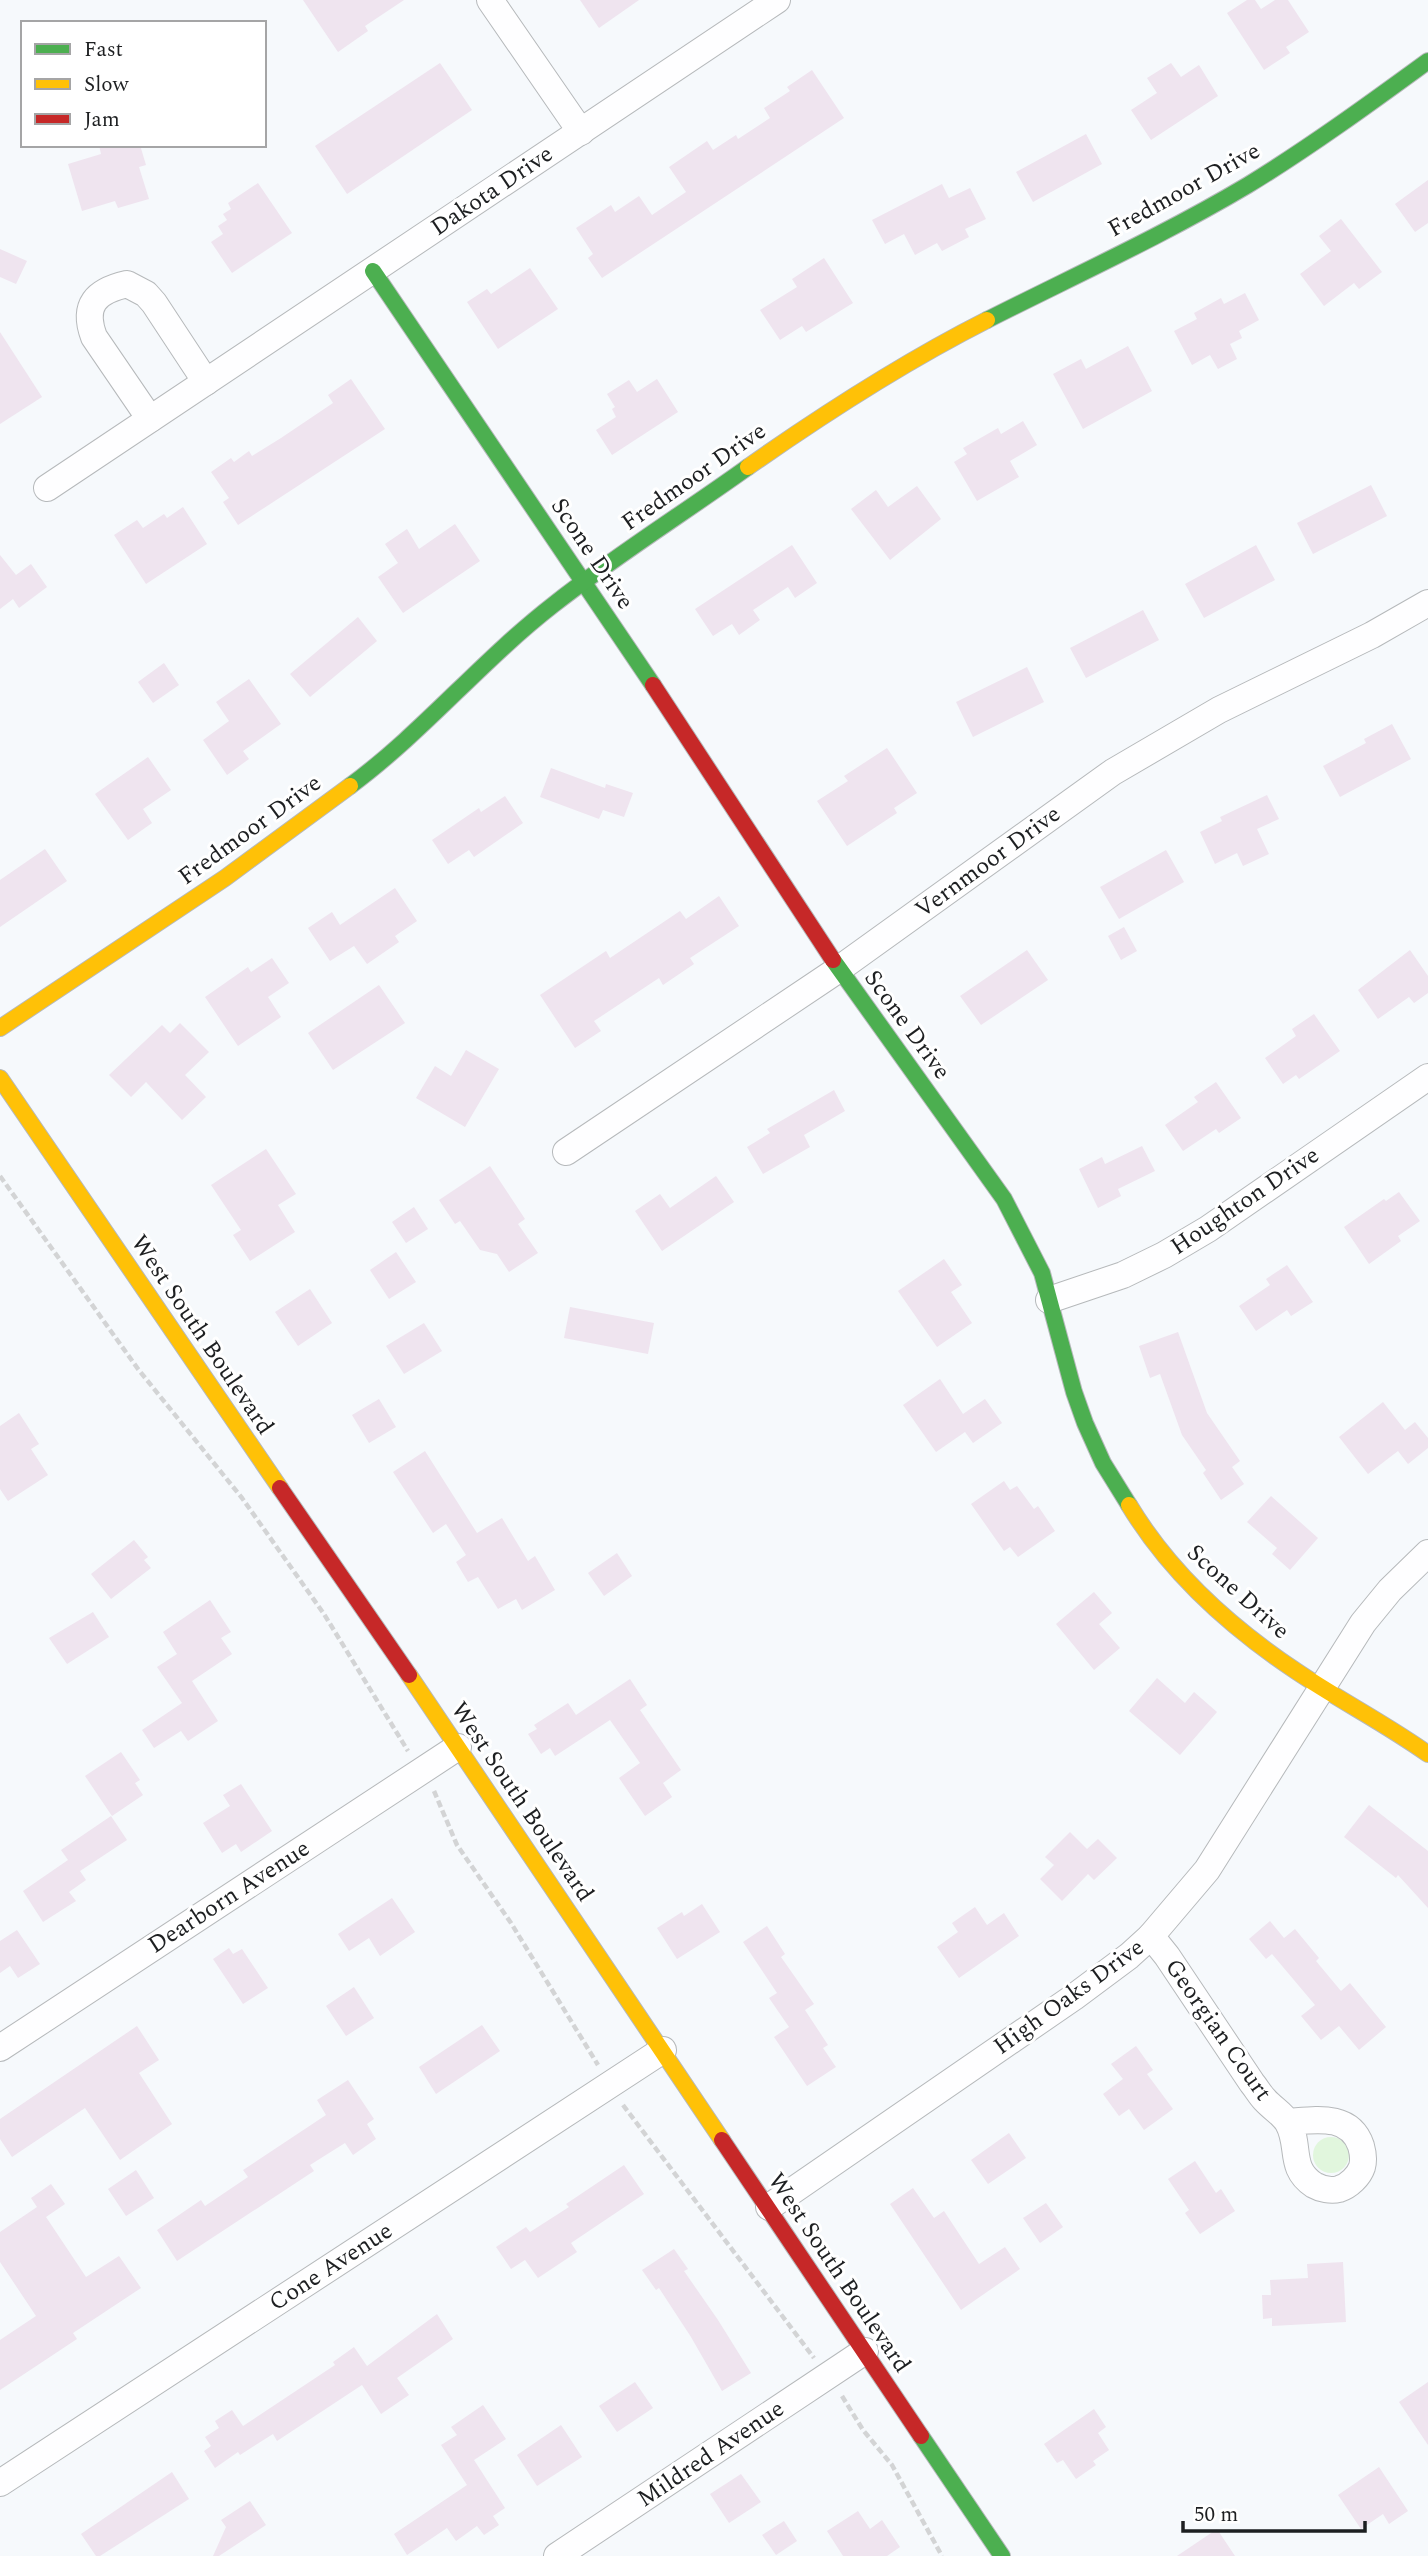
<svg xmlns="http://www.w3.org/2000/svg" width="1428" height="2556" viewBox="0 0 1428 2556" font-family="Spectral,serif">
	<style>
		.green { fill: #e1f6dd }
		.building { fill: #efe4ef }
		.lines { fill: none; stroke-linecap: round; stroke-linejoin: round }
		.street-casing { stroke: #b6b9bb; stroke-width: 28 }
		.fast-casing { stroke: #b6b9bb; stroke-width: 18 }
		.slow-casing { stroke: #b6b9bb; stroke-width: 18 }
		.jam-casing { stroke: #b6b9bb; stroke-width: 18 }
		.path { stroke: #d3d4d5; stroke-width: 4.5; stroke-dasharray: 7 3.5; stroke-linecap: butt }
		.street { stroke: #fefeff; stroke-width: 26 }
		.fast { stroke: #4caf50; stroke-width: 16 }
		.slow { stroke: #ffc107; stroke-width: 16 }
		.jam { stroke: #c62828; stroke-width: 16 }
		.labels { text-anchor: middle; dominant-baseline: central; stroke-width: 6; stroke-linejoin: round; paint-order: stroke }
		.street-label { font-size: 24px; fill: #1d1f21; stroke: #fff }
	</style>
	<rect width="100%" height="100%" fill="#f6f9fc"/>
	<circle class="green" cx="1331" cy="2155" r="18"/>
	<g class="building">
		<polygon points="303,0 404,0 365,26 368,31 338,52"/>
		<polygon points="580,0 639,0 599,28"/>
		<polygon points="1247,0 1255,0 1261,9 1275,0 1288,0 1309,32 1286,47 1290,53 1264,70 1227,13"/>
		<polygon points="440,63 472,110 347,194 315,146"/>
		<polygon points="1171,63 1181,77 1199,65 1218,96 1151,140 1131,110 1157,93 1147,78"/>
		<polygon points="812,70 844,118 602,278 588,258 593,254 576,228 611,205 615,212 639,196 652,215 686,192 669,167 707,141 713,150 736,135 738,139 770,118 764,108 790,91 787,87"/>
		<polygon points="1086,134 1102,164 1033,202 1016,172"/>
		<polygon points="99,145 140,145 146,165 139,167 149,199 118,208 115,201 82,211 68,164 101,154"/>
		<polygon points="1428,180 1428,223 1415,232 1395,204"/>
		<polygon points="258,183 292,233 232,273 211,242 223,234 218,226 227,220 223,214 231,209 228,203"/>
		<polygon points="942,184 949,198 970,188 986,219 965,229 969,237 942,251 937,243 915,255 904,234 885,244 872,220"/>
		<polygon points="1341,219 1382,272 1359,289 1354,283 1324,306 1300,274 1331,251 1319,236"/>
		<polygon points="0,249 27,261 16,284 0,277"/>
		<polygon points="824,258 853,303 806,332 802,326 780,340 760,310 797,287 792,279"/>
		<polygon points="530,268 558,309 498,349 467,302 487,289 491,294"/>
		<polygon points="1245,293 1259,320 1239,331 1242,338 1230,344 1237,359 1218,369 1210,355 1192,365 1174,331 1197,319 1194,313 1221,298 1224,304"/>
		<polygon points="0,332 42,397 0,424"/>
		<polygon points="1128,346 1152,391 1083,429 1053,374 1081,359 1086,369"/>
		<polygon points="351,379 385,429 238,525 223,502 229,498 211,472 231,458 234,462 249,451 252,456 281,438 333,403 328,395"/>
		<polygon points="657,379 678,412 612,455 596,430 616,417 612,409 615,407 607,394 629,380 637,392"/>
		<polygon points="1023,421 1037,445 1010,461 1019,477 977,501 954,462 967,454 963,448 998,428 1001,434"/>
		<polygon points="1371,485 1387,516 1313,554 1297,523"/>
		<polygon points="917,486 941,519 890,560 851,509 876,490 888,507"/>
		<polygon points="183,507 207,544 146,584 114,535 137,520 143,528 164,514 167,518"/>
		<polygon points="455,524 480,561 403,613 378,577 398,563 385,544 407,529 419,549"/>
		<polygon points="792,545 817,583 795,598 788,587 753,610 760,620 739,635 732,624 713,636 695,609"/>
		<polygon points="1256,545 1275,580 1204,618 1185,584"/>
		<polygon points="0,555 16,575 31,564 47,587 19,608 13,599 0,609"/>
		<polygon points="1143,610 1159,640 1086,678 1070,648"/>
		<polygon points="358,617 377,641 310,697 290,674"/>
		<polygon points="164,663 179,685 153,703 138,682"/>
		<polygon points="1027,667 1044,702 973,737 956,702"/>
		<polygon points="249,679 281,724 243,751 249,759 227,775 203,740 229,721 216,702"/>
		<polygon points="1392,724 1411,759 1340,797 1323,766 1366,743 1364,739"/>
		<polygon points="887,748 917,793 894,808 897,813 847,846 817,801 848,781 844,776"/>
		<polygon points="148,757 171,790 143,809 152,823 128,840 95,794"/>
		<polygon points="551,768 605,788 606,784 633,793 624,817 603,810 599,819 540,797"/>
		<polygon points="1267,795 1279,819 1257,829 1269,854 1243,866 1237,853 1215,864 1200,832 1222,821 1220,817"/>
		<polygon points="505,796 523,823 474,857 469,850 448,864 432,840 479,808 481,812"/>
		<polygon points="45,849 67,881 0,927 0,880"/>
		<polygon points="1166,850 1184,882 1119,919 1100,887"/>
		<polygon points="395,888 417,921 395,936 399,942 367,964 354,946 330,961 308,928 332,912 340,925"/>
		<polygon points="719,896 739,926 690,958 694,964 663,985 659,978 594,1021 601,1031 575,1048 540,995 606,951 610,958 680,911 686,919"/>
		<polygon points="1124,927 1137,951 1121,960 1108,936"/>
		<polygon points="1027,950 1048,980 981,1025 960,996"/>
		<polygon points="1410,950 1428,976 1428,993 1414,1003 1409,997 1378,1019 1358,990"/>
		<polygon points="272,958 289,983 268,997 281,1017 238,1046 205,997 248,967 251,972"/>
		<polygon points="379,985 405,1023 333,1070 308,1033"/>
		<polygon points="1314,1014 1340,1051 1299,1079 1296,1075 1283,1084 1265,1058 1296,1036 1292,1029"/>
		<polygon points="180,1023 209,1052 185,1075 206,1097 182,1120 146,1082 131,1097 109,1075 162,1025 170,1033"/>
		<polygon points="466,1050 499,1069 465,1127 416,1098 435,1066 451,1076"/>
		<polygon points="1216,1082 1241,1118 1219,1133 1216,1129 1183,1151 1165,1125 1198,1102 1194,1097"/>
		<polygon points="834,1090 845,1111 804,1135 810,1147 763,1174 747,1147 770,1133 767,1129"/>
		<polygon points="1142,1146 1155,1171 1118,1189 1121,1196 1098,1208 1079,1169 1102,1157 1105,1164"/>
		<polygon points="266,1149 296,1194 278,1205 295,1232 250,1261 233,1235 241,1230 211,1185"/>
		<polygon points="490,1166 525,1219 518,1224 538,1253 509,1272 497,1254 480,1250 460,1221 455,1224 439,1200"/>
		<polygon points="716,1176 734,1202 662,1251 635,1211 660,1194 670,1208"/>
		<polygon points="1399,1192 1420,1221 1398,1236 1401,1241 1369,1264 1344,1227 1384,1199 1386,1201"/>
		<polygon points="414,1207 428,1229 406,1243 392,1222"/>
		<polygon points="396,1252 416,1282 389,1299 370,1270"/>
		<polygon points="944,1259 962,1285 951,1292 972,1323 937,1347 898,1291"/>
		<polygon points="1287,1265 1313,1302 1291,1316 1287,1310 1256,1331 1239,1306 1270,1285 1266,1279"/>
		<polygon points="310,1289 332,1323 298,1346 275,1312"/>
		<polygon points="570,1307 654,1323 648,1354 564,1338"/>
		<polygon points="424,1323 442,1351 404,1374 386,1346"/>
		<polygon points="1178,1332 1207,1413 1240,1461 1232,1467 1244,1484 1221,1500 1203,1473 1206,1470 1182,1435 1160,1374 1150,1378 1139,1346"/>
		<polygon points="940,1379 963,1414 985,1399 1002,1423 973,1443 965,1432 936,1452 903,1405"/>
		<polygon points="379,1399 396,1427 369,1443 352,1415"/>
		<polygon points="1383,1402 1405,1430 1415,1422 1428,1438 1428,1448 1408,1464 1398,1451 1368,1474 1339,1437"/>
		<polygon points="19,1413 39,1444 31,1449 48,1475 8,1501 0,1489 0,1426"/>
		<polygon points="425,1451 477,1533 502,1518 528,1561 535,1556 555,1590 522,1610 516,1599 498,1609 478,1577 468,1582 456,1562 466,1555 446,1524 433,1533 393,1472"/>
		<polygon points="1004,1481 1010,1490 1017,1486 1034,1509 1038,1506 1055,1531 1018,1557 1010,1547 1004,1551 971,1504"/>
		<polygon points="1271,1496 1318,1538 1290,1570 1272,1554 1277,1548 1247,1522"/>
		<polygon points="134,1540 148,1557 144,1560 151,1568 111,1599 91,1574"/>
		<polygon points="617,1553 632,1576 604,1596 588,1573"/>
		<polygon points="1094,1592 1112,1613 1099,1624 1120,1648 1094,1670 1056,1624"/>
		<polygon points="210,1600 231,1632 221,1638 232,1654 192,1681 218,1721 188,1741 181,1731 154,1748 142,1730 182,1703 157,1667 177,1654 163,1632"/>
		<polygon points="93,1612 109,1637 67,1664 49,1638"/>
		<polygon points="1157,1678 1185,1703 1194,1692 1217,1712 1180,1755 1129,1711"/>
		<polygon points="630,1679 647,1705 640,1710 681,1770 663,1783 672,1797 645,1816 619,1778 640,1763 610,1720 555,1756 550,1748 541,1754 528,1734 537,1729 534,1725 568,1703 576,1715"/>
		<polygon points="121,1752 140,1780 135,1783 143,1795 112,1816 85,1776"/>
		<polygon points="241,1784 272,1831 241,1852 236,1844 222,1853 203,1823 230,1806 223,1795"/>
		<polygon points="1369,1805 1428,1851 1428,1908 1398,1875 1396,1878 1344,1837"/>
		<polygon points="111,1816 127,1840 80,1871 86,1880 69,1892 76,1901 43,1922 23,1891 68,1860 61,1850"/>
		<polygon points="1070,1832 1087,1849 1098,1839 1117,1858 1094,1880 1088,1874 1062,1901 1040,1879 1054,1865 1045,1857"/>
		<polygon points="392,1898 415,1932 380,1956 369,1938 349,1951 338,1934"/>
		<polygon points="702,1904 720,1932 677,1959 657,1928 682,1912 684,1916"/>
		<polygon points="975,1907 987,1925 1004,1913 1019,1936 959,1978 937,1947 958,1932 952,1923"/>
		<polygon points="1270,1921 1284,1938 1295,1929 1319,1958 1316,1961 1341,1991 1350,1983 1386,2027 1359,2050 1339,2026 1321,2040 1301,2016 1315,2005 1272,1954 1266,1959 1249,1939"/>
		<polygon points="767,1926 785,1954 781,1957 814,2004 805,2010 828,2045 823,2048 836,2067 807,2086 774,2037 789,2027 769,1998 777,1993 743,1942"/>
		<polygon points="17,1930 40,1964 18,1978 10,1966 0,1973 0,1941"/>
		<polygon points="229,1948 233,1954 242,1949 268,1988 243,2004 213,1959"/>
		<polygon points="354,1987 374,2018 346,2036 326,2006"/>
		<polygon points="482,2025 500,2051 436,2094 419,2067"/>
		<polygon points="137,2026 159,2060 139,2073 172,2124 120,2160 85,2108 12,2157 0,2139 0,2119"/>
		<polygon points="1136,2046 1153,2070 1147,2074 1173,2109 1144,2130 1129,2109 1119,2116 1103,2094 1123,2079 1111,2064"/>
		<polygon points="348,2080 374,2119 367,2124 376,2139 353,2155 345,2143 310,2165 314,2171 177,2261 157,2230 201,2200 205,2206 248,2177 243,2170 326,2115 317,2100"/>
		<polygon points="1009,2133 1026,2158 988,2184 971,2160"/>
		<polygon points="1195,2161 1216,2193 1221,2189 1235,2211 1200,2234 1185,2213 1189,2210 1168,2179"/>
		<polygon points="624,2165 644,2194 571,2243 577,2252 538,2278 525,2260 511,2269 496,2247 526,2227 530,2232 569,2207 566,2204"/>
		<polygon points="136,2170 154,2198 126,2216 108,2189"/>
		<polygon points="51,2184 65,2204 46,2217 86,2277 119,2256 141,2288 73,2333 77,2339 0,2390 0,2340 36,2316 0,2262 0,2232 37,2207 31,2198"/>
		<polygon points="913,2188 934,2218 944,2211 979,2264 1005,2247 1020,2269 961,2310 890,2204"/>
		<polygon points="1046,2203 1063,2227 1040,2243 1023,2218"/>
		<polygon points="674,2249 688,2269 684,2271 718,2320 751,2373 722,2391 691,2337 659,2288 656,2290 642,2270"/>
		<polygon points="1343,2262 1346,2322 1272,2326 1272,2318 1263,2319 1262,2295 1271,2295 1270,2280 1308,2278 1307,2264"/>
		<polygon points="437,2314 453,2339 397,2378 409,2395 381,2414 362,2385 277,2441 273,2434 240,2455 238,2452 215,2468 204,2451 211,2446 205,2437 219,2428 215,2421 232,2410 243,2426 335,2365 333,2362 354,2347 367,2366"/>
		<polygon points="635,2382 653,2408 617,2432 599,2406"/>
		<polygon points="1428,2382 1428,2445 1399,2402"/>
		<polygon points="483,2405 506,2439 474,2460 505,2508 493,2516 499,2525 484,2535 477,2526 456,2541 447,2528 407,2555 394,2534 467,2485 441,2445 457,2435 451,2427"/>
		<polygon points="1094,2409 1106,2427 1098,2433 1109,2450 1093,2461 1096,2465 1076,2479 1063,2460 1057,2463 1044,2444"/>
		<polygon points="561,2425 582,2457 537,2486 517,2455"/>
		<polygon points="1379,2467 1408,2511 1389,2524 1383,2514 1361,2529 1338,2495"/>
		<polygon points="172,2472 189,2499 100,2556 96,2556 81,2534"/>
		<polygon points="741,2474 761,2502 729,2523 710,2494"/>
		<polygon points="250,2501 266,2525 219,2556 213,2556 226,2527 221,2520"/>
		<polygon points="858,2511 870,2529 882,2520 900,2547 887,2556 843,2556 827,2531"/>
		<polygon points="784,2521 797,2541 776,2555 762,2535"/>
		<polygon points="1217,2529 1235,2556 1177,2556"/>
	</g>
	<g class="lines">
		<defs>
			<g id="street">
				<polyline points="490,0 581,132"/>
				<path d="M150,419L94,337C82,305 96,291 127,284L146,294L154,303L206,382"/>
				<polyline points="47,488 777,0"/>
				<polyline points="566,1152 839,969 1113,772 1219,710 1372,635 1428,603"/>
				<polyline points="1049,1300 1123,1275 1164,1255 1208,1229 1428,1077"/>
				<path d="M1151,1936L1167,1956L1252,2083C1257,2089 1260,2095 1265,2100C1272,2108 1283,2114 1288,2123C1301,2146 1288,2168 1314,2185C1321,2189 1331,2191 1339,2189C1349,2186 1359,2176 1362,2167C1364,2160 1363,2153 1361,2146C1350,2113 1315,2120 1288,2122"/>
				<polyline points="0,2048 458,1747"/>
				<polyline points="769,2207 1074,1997 1129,1956 1151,1936 1207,1870 1363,1623 1390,1590 1428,1553"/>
				<polyline points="0,2483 663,2050"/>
				<polyline points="557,2556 865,2351"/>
			</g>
			<g id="fast">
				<polyline points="373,271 653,685"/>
				<path d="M987,320C1074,276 1164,235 1248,185C1310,147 1369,104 1428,61"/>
				<path d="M350,786C423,732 481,661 553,605C615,556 684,513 748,467"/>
				<polyline points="833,960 1004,1199 1042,1273 1074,1392 1085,1423 1103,1463 1129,1505"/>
				<polyline points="921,2436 1002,2556"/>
			</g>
			<g id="slow">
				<path d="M748,467C825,413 904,362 987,320"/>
				<polyline points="0,1028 225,878 350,786"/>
				<polyline points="0,1078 280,1488"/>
				<path d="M1129,1505C1170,1573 1230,1627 1296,1671C1339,1700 1386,1724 1428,1754"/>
				<polyline points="409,1675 722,2140"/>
			</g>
			<g id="jam">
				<polyline points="653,685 833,960"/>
				<polyline points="280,1488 409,1675"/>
				<polyline points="722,2140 921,2436"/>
			</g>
		</defs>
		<use href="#street" class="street-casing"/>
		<use href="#fast" class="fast-casing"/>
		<use href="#slow" class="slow-casing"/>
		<use href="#jam" class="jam-casing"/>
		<g class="path">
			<polyline points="0,1176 138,1369 242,1498 324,1614 408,1751"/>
			<polyline points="434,1791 457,1845 511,1923 598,2065"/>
			<polyline points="623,2105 814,2358"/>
			<polyline points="842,2396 863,2430 892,2465 942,2556"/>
		</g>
		<use href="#street" class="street"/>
		<use href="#fast" class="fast"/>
		<use href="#slow" class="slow"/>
		<use href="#jam" class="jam"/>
	</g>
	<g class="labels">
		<g class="street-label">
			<text transform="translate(1184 190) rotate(-29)">Fredmoor Drive</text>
			<text transform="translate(492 191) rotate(-34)">Dakota Drive</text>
			<text transform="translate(694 477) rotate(-35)">Fredmoor Drive</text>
			<text transform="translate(592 554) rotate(56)">Scone Drive</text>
			<text transform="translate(250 830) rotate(-36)">Fredmoor Drive</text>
			<text transform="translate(988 862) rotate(-36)">Vernmoor Drive</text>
			<text transform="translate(907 1025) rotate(54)">Scone Drive</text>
			<text transform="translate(1245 1201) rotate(-34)">Houghton Drive</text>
			<text transform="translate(202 1335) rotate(56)">West South Boulevard</text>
			<text transform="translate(1238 1592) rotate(42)">Scone Drive</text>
			<text transform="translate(522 1802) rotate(56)">West South Boulevard</text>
			<text transform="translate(229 1897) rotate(-33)">Dearborn Avenue</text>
			<text transform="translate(1069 1997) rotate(-36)">High Oaks Drive</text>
			<text transform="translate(1218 2030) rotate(55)">Georgian Court</text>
			<text transform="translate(331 2267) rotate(-33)">Cone Avenue</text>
			<text transform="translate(839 2273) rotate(56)">West South Boulevard</text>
			<text transform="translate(711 2454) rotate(-34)">Mildred Avenue</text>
		</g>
	</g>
	<rect x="21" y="21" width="245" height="126" fill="#ffffff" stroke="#a5a5a6" stroke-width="2"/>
	<rect x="35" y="44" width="35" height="10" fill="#4caf50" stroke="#a5a5a6" stroke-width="2"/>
	<text x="84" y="56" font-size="21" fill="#1d1f21">Fast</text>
	<rect x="35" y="79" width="35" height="10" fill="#ffc107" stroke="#a5a5a6" stroke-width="2"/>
	<text x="84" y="91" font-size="21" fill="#1d1f21">Slow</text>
	<rect x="35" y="114" width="35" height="10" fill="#c62828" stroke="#a5a5a6" stroke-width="2"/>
	<text x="84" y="126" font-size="21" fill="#1d1f21">Jam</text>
	<path d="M1183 2521v10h182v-10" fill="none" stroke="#1d1f21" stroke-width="3.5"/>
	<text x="1194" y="2521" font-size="21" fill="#1d1f21" stroke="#ffffff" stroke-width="5" paint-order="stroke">50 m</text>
</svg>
